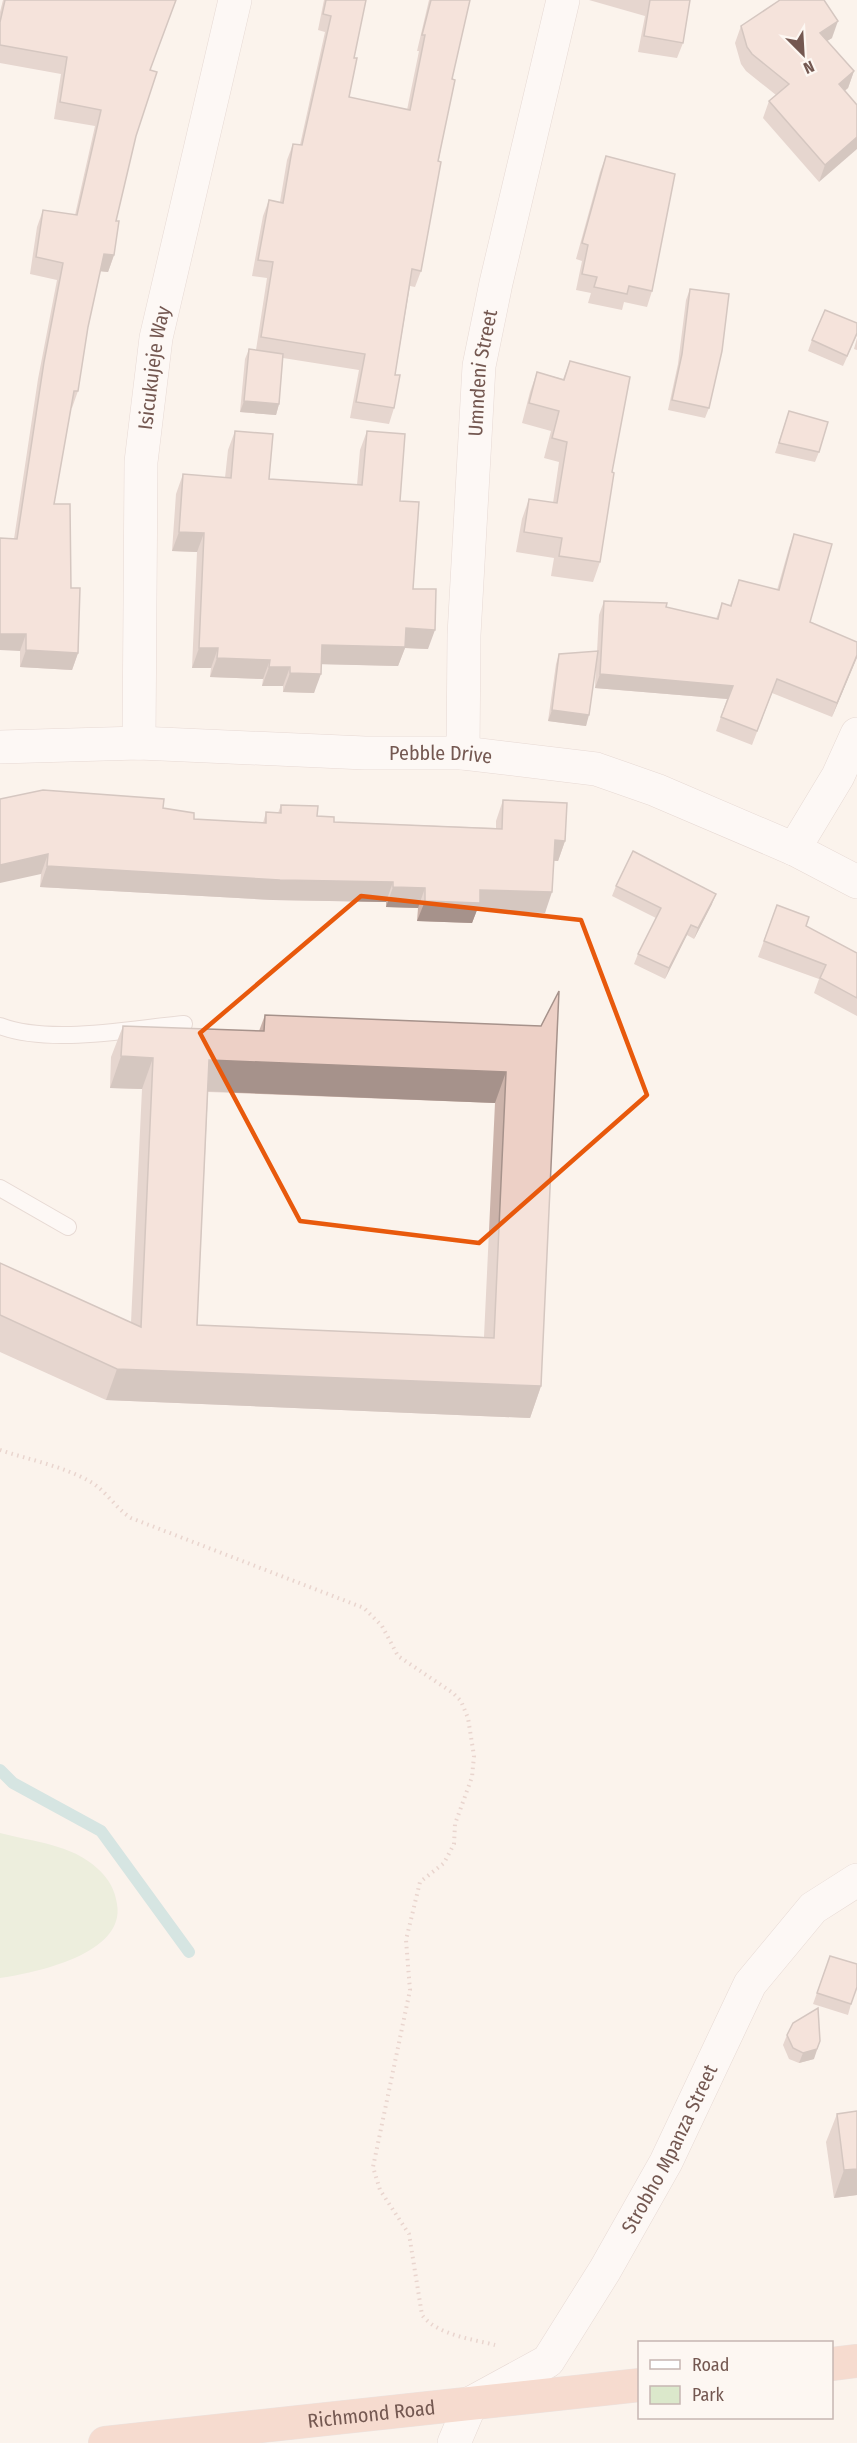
<svg xmlns="http://www.w3.org/2000/svg" width="857" height="2443" viewBox="0 0 857 2443" font-family="'Fira Sans Condensed',sans-serif">
	<style>
		.green { fill: #dbe8cb }
		.lines { fill: none; stroke-linecap: round; stroke-linejoin: round }
		.stream { stroke: #a9d4d4; stroke-width: 12 }
		.service-casing { stroke: #cebcb5; stroke-width: 18 }
		.minor-casing { stroke: #cebcb5; stroke-width: 34 }
		.trunk-casing { stroke: #d8d0ce; stroke-width: 34 }
		.path { stroke: #d3b2a9; stroke-width: 4; stroke-dasharray: 1.5 4.5; stroke-linecap: butt }
		.service { stroke: #fff; stroke-width: 16 }
		.minor { stroke: #fff; stroke-width: 33 }
		.trunk { stroke: #f0bfaa; stroke-width: 33 }
		.wall { fill: #ccb3aa; fill-rule: evenodd }
		.shaded-wall { fill: #a6928b }
		.building { fill: #edd0c6; stroke: #a6928b; stroke-width: 1.5; fill-rule: evenodd }
		.marked { fill: none; stroke: #e8590c; stroke-width: 4.5; stroke-linejoin: round }
		.labels { text-anchor: middle; dominant-baseline: central; stroke-width: 4.5; stroke-linejoin: round; paint-order: stroke }
		.street-label { font-size: 20px; fill: #745851; stroke: #fdf7f2 }
	</style>
	<rect width="100%" height="100%" fill="#fbf3ec"/>
	<path class="green" d="M0,1833C33,1842 72,1844 98,1869C109,1879 115,1890 117,1904C126,1954 35,1973 0,1978Z"/>
	<g class="lines">
		<polyline class="stream" points="0,1770 13,1783 101,1831 189,1952"/>
		<defs>
			<g id="service">
				<path d="M0,1026C50,1045 130,1029 184,1024"/>
				<polyline points="0,1188 68,1227"/>
			</g>
			<g id="minor">
				<path id="s1" d="M139,743L141,462L156,338L235,0"/>
				<path id="s2" d="M0,747L139,743L365,753H463L596,769L656,790L794,849L857,882"/>
				<path id="s3" d="M463,753L464,635L479,366L496,283L563,0"/>
				<polyline points="794,849 838,776 857,734"/>
				<path id="s4" d="M454,2443L471,2403L548,2361L605,2270L666,2162L750,1984L813,1908L857,1880"/>
			</g>
			<g id="trunk">
				<polyline points="832,2364 857,2361"/>
				<path id="s5" d="M105,2443L640,2385"/>
			</g>
		</defs>
		<use href="#service" class="service-casing"/>
		<use href="#minor" class="minor-casing"/>
		<use href="#trunk" class="trunk-casing"/>
		<path class="path" d="M0,1450C27,1459 65,1467 89,1481C106,1490 115,1508 131,1518L364,1608L382,1626L398,1656L453,1693L461,1701L468,1718L474,1756L472,1777L455,1824L454,1844L444,1863L420,1882L406,1940L410,1990L373,2167L380,2190L409,2234L422,2315C437,2335 472,2339 495,2345"/>
		<use href="#service" class="service"/>
		<use href="#minor" class="minor"/>
		<use href="#trunk" class="trunk"/>
	</g>
	<g class="wall">
		<polygon points="3,0 176,0 150,70 116,221 114,255 108,272 100,271 88,327 78,391 72,408 71,408 54,504 71,588 78,653 72,670 20,667 20,651 14,539 38,379 57,280 30,274 37,227 43,210 75,215 95,126 54,119 61,74 0,63 0,12"/>
		<polygon points="324,0 366,0 354,58 349,97 407,110 419,51 417,51 429,0 470,0 452,79 421,271 415,287 410,286 395,375 394,408 389,424 350,418 359,370 283,358 279,404 276,415 240,412 245,359 249,349 256,350 267,278 252,276 263,216 269,200 280,202 287,160 293,144 300,145 325,32 318,30"/>
		<polygon points="589,0 690,0 683,43 677,58 638,52 645,16"/>
		<polygon points="741,26 832,38 827,41 854,71 848,88 844,91 857,105 819,182 763,118 769,101 776,95 746,71 741,64 735,43"/>
		<polygon points="606,156 652,291 647,307 624,302 622,310 588,303 591,293 576,290 582,261 576,259 600,172"/>
		<polygon points="690,289 709,408 705,418 668,410 678,364 686,300"/>
		<polygon points="857,335 843,366 808,351 812,340"/>
		<polygon points="857,338 857,350 854,349"/>
		<polygon points="570,361 612,472 600,562 593,582 551,576 554,558 516,552 522,519 529,499 553,503 559,462 544,458 551,431 522,423 530,392 537,372 563,379"/>
		<polygon points="789,411 819,452 815,462 775,453"/>
		<polygon points="235,431 269,479 357,485 360,450 367,431 400,501 413,589 428,649 405,648 398,666 321,664 314,693 283,692 283,686 262,686 263,679 210,677 211,668 192,668 197,552 172,551 176,494 183,474 225,478 228,450"/>
		<polygon points="794,534 810,622 857,658 832,717 772,693 752,745 716,731 727,699 595,688 596,663 586,726 548,721 556,664 559,654 597,652 599,615 604,601 666,607 716,619 722,603 730,605 739,580 777,590 789,548"/>
		<polygon points="0,799 163,808 194,819 263,823 266,812 278,813 281,805 334,822 496,828 496,821 503,800 565,841 558,861 554,861 545,913 477,910 472,923 417,921 418,908 386,907 386,902 273,900 40,887 41,874"/>
		<polygon points="616,886 712,904 694,939 687,935 665,979 634,964 638,954 656,918 612,896"/>
		<polygon points="777,905 806,926 857,953 857,1016 814,993 819,979 758,957"/>
		<path d="M265,1015L541,1026V1386L530,1418L106,1400L0,1352V1263L131,1323L142,1089L110,1088L111,1057L123,1026L259,1031ZM208,1092L495,1103L484,1337L197,1325Z"/>
		<polygon points="830,1956 851,2004 848,2015 813,2004"/>
		<polygon points="787,2035 814,2059 799,2063 789,2059 783,2045"/>
		<polygon points="837,2114 857,2195 834,2198 826,2142"/>
	</g>
	<g class="shaded-wall">
		<polygon points="838,21 832,38 814,49 820,33"/>
		<polygon points="854,71 848,88 833,101 839,84"/>
		<polygon points="857,137 857,149 819,182 825,165"/>
		<polygon points="104,254 114,255 108,272 98,271"/>
		<polygon points="244,401 279,404 276,415 240,412"/>
		<polygon points="179,532 204,533 197,552 172,551"/>
		<polygon points="406,628 435,630 428,649 405,648 398,666 315,664 322,645"/>
		<polygon points="0,634 26,634 20,651 0,650"/>
		<polygon points="199,648 218,648 211,668 192,668"/>
		<polygon points="26,650 78,653 72,670 20,667"/>
		<polygon points="857,655 857,657 832,717 837,703"/>
		<polygon points="217,658 270,660 263,679 210,677"/>
		<polygon points="269,667 290,667 283,686 262,686"/>
		<polygon points="290,673 321,674 314,693 283,692"/>
		<polygon points="600,674 733,686 728,699 595,688"/>
		<polygon points="552,710 589,715 586,726 548,721"/>
		<polygon points="555,840 565,841 558,861 548,860"/>
		<polygon points="48,854 41,874 0,883 0,865"/>
		<polygon points="47,866 393,882 386,902 273,900 40,887"/>
		<polygon points="393,887 425,888 418,908 386,907"/>
		<polygon points="480,890 552,892 545,913 477,910 472,923 417,921 425,901"/>
		<polygon points="716,894 712,904 694,939 698,928"/>
		<polygon points="691,925 687,935 665,979 669,968"/>
		<polygon points="121,1056 153,1058 142,1089 110,1088"/>
		<polygon points="209,1060 506,1072 495,1103 198,1091"/>
		<polygon points="117,1369 541,1386 530,1418 106,1400"/>
		<polygon points="820,2041 814,2059 799,2063 803,2053"/>
		<polygon points="857,2169 857,2195 834,2198 844,2170"/>
	</g>
	<g class="building">
		<polygon points="5,0 176,0 150,70 157,72 136,136 116,221 119,221 114,255 104,254 88,327 78,391 74,391 54,504 70,504 71,588 80,588 78,653 26,650 26,634 0,634 0,538 17,539 44,362 63,263 36,257 43,210 77,215 101,110 60,102 67,57 0,45 0,22"/>
		<polygon points="326,0 366,0 354,58 357,58 349,97 410,110 425,35 422,35 431,0 470,0 452,79 455,80 438,161 441,162 421,271 412,269 395,375 400,375 394,408 356,402 365,354 261,337 273,262 258,260 269,200 283,203 293,144 302,145 331,16 323,14"/>
		<polygon points="650,0 690,0 683,43 644,36"/>
		<polygon points="780,0 824,0 838,21 820,33 854,71 839,84 857,105 857,137 825,165 769,101 789,84 752,54 747,47 741,26"/>
		<polygon points="606,156 675,174 652,291 629,286 627,294 594,287 597,277 582,274 588,245 582,243"/>
		<polygon points="690,289 729,294 722,351 709,408 672,400 682,354"/>
		<polygon points="825,310 857,323 857,333 847,356 812,340"/>
		<polygon points="249,349 283,354 279,404 244,401"/>
		<polygon points="570,361 630,377 612,472 614,473 600,562 559,556 562,538 524,532 529,499 557,503 567,442 552,438 559,411 529,403 537,372 564,380"/>
		<polygon points="789,411 828,422 819,452 779,443"/>
		<polygon points="235,431 273,434 269,479 362,485 367,431 405,434 400,501 419,502 413,589 436,589 435,630 406,628 405,647 322,645 321,674 290,673 290,667 269,667 270,660 217,658 218,648 199,648 204,533 179,532 183,474 231,478"/>
		<polygon points="794,534 832,544 810,622 857,642 857,655 837,703 777,679 757,731 721,717 733,686 600,674 604,601 667,603 666,607 718,619 722,603 731,606 739,580 779,590"/>
		<polygon points="598,651 589,715 552,710 559,654"/>
		<polygon points="43,790 164,799 163,808 194,813 194,819 266,823 266,812 281,813 281,805 318,806 317,816 334,817 334,822 502,829 503,800 567,803 565,841 555,840 552,892 480,890 480,903 425,901 425,888 393,887 393,882 280,880 47,866 48,854 0,865 0,799"/>
		<polygon points="633,851 716,894 698,928 691,925 669,968 638,954 661,908 616,886"/>
		<polygon points="777,905 809,917 806,926 857,953 857,998 820,978 826,965 764,941"/>
		<path d="M559,991L541,1386L117,1369L0,1315V1263L141,1327L153,1058L121,1056L123,1026L264,1031L265,1015L541,1026ZM209,1060L506,1072L494,1338L197,1325Z"/>
		<polygon points="830,1956 857,1964 857,1987 851,2004 817,1993"/>
		<polygon points="818,2008 820,2041 817,2049 803,2053 793,2048 787,2035 793,2023"/>
		<polygon points="857,2111 857,2169 844,2170 837,2114"/>
	</g>
	<path d="M0 0H857V2443H0ZM361,896L581,920L647,1095L479,1243L300,1221L200,1033Z" fill="#fbf3ec" fill-opacity=".55" fill-rule="evenodd"/>
	<path class="marked" d="M361,896L581,920L647,1095L479,1243L300,1221L200,1033Z"/>
	<g class="labels">
		<g class="street-label">
			<text stroke="none"><textPath href="#s1" startOffset="376">Isicukujeje Way</textPath></text>
			<text stroke="none"><textPath href="#s3" startOffset="381">Umndeni Street</textPath></text>
			<text stroke="none"><textPath href="#s2" startOffset="441">Pebble Drive</textPath></text>
			<text stroke="none"><textPath href="#s4" startOffset="376">Strobho Mpanza Street</textPath></text>
			<text stroke="none"><textPath href="#s5" startOffset="268">Richmond Road</textPath></text>
		</g>
	</g>
	<rect x="638" y="2341" width="195" height="78" fill="#fdf7f2" stroke="#c6b7b2" stroke-width="1.5"/>
	<rect x="650" y="2360" width="30" height="9" fill="#ffffff" stroke="#c6b7b2" stroke-width="1.5"/>
	<text x="692" y="2371" font-size="18" fill="#745851">Road</text>
	<rect x="650" y="2386" width="30" height="18" fill="#dbe8cb" stroke="#c6b7b2" stroke-width="1.5"/>
	<text x="692" y="2401" font-size="18" fill="#745851">Park</text>
	<g transform="translate(803 54) rotate(156)" stroke="#fdf7f2" stroke-width="4.5" paint-order="stroke">
	<path d="M0-4.5L10 22L0 15L-10 22Z" fill="#745851"/>
	<text y="-9" font-size="16" font-weight="bold" text-anchor="middle" fill="#745851">N</text>
	</g>
</svg>
